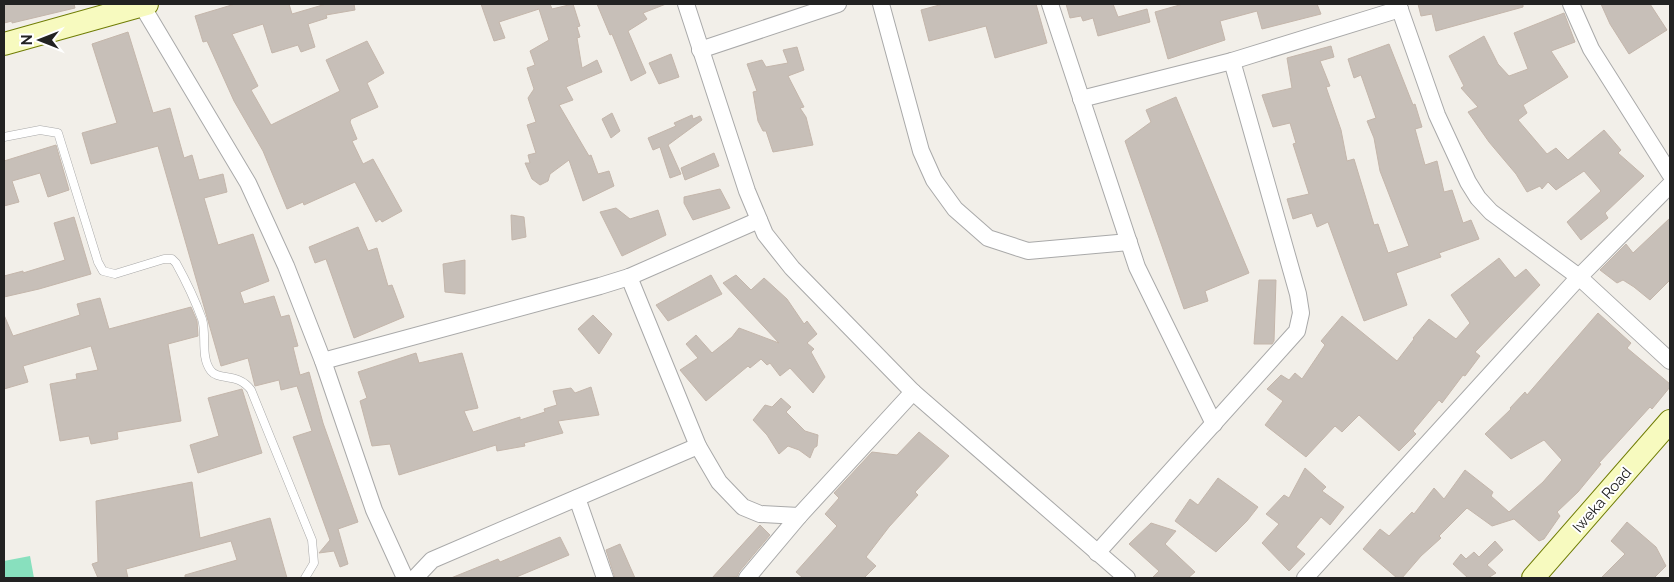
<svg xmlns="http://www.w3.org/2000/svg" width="1674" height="582" viewBox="0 0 1674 582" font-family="Raleway,sans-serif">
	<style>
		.pitch { fill: #88e0be }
		.building { fill: #c7bfb8; stroke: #c4b6ab }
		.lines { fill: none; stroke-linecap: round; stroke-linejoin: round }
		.lane-casing { stroke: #a9a9a9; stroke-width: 9 }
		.street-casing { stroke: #a9a9a9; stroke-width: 18 }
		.secondary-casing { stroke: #707d05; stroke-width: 24 }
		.lane { stroke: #fff; stroke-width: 8 }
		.street { stroke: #fff; stroke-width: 16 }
		.secondary { stroke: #f7fabf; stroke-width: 22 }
		.labels { text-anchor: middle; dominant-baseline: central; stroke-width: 4; stroke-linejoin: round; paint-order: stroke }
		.street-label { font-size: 15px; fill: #222; stroke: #fff }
	</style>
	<rect width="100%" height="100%" fill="#f2efe9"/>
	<polygon class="pitch" points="30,556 34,578 4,578 4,561"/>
	<g class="building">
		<polygon points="4,4 74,4 75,8 12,23 12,21 4,23"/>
		<polygon points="235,4 289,4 292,14 326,4 354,4 355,10 326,15 327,18 308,24 315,47 301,52 298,45 272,53 263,24 232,34 258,86 251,90 271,125 340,91 326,60 367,41 384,73 367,83 378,107 351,119 350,122 357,139 352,141 363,164 373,159 402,211 382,222 380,219 376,222 355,182 304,205 303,202 287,209 263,151 234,101 207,41 203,42 195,16"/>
		<polygon points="481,4 550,4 552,9 573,4 580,26 577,27 580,37 577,38 582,68 597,60 602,72 566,87 573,100 559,105 589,156 591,155 598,174 609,171 614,186 583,201 569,160 550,174 548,181 540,185 532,179 525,163 530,163 528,155 536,153 527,125 536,122 528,98 534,89 527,68 535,65 530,51 549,40 539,9 499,22 505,38 494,41"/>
		<polygon points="597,4 666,4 643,13 647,19 628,31 646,73 631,81 612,34 610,35"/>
		<polygon points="943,4 1036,4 1047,43 995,58 986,26 929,41 921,10"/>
		<polygon points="1066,4 1113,4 1118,17 1147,9 1150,22 1098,36 1093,18 1083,21 1081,16 1070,18"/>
		<polygon points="1183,4 1317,4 1321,14 1262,29 1257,11 1220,21 1225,40 1168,59 1155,12"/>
		<polygon points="1418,4 1523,4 1523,7 1436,31 1432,14 1421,16"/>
		<polygon points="1601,4 1650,4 1667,30 1629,54 1610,24"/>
		<polygon points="1564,13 1575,42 1551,51 1568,77 1523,105 1527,113 1518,120 1547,154 1556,148 1568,160 1604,130 1621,150 1618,153 1644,176 1605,213 1608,218 1581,240 1567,222 1601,191 1584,171 1556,190 1548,182 1542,189 1540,186 1527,192 1516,174 1489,142 1468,112 1478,107 1461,88 1464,86 1449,56 1484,36 1498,64 1509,76 1528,69 1514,33"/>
		<polygon points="128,32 153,113 170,108 184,158 192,155 199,180 223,174 227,192 204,198 218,245 253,234 269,281 240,292 244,304 274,296 281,317 289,315 298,346 293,347 300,375 309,372 323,423 358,522 338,529 348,564 340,567 334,551 319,553 330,540 293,437 312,431 297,386 281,390 279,380 255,386 248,358 221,366 158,146 91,164 82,133 117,123 92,44"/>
		<polygon points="1389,44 1413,105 1415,104 1422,127 1415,129 1425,165 1437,161 1444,192 1452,190 1463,223 1471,220 1479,239 1439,253 1441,257 1396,273 1407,305 1364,321 1328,222 1317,227 1312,213 1293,219 1287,199 1309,194 1293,144 1296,143 1290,123 1273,127 1262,95 1292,88 1287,58 1331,46 1334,57 1320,61 1330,86 1326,87 1341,130 1347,161 1354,159 1374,225 1378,224 1388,253 1409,246 1380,171 1374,138 1367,121 1376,118 1361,75 1354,78 1348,59"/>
		<polygon points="797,47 804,70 788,76 804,107 800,108 806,117 813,145 773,152 766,131 763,131 758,121 753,92 757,91 747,64 762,60 766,67 788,63 783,50"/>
		<polygon points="671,54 679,77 659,84 649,63"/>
		<polygon points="1176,97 1249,273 1205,291 1208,301 1184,309 1125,141 1151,122 1146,110"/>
		<polygon points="612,113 620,131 611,138 602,119"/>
		<polygon points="692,115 693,119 700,116 702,120 668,145 681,174 670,178 660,147 653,150 648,138 676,126 674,123"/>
		<polygon points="56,145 69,190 48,197 40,173 12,181 19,202 4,206 4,161"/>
		<polygon points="714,153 719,166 685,180 681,168"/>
		<polygon points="720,189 730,208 693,220 684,203 684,197"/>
		<polygon points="616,208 630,219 658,210 666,235 622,256 600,212"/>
		<polygon points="511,215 524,217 526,237 512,240"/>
		<polygon points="74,217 91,274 39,289 4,297 4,276 23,271 23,273 65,260 54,223"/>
		<polygon points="1670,218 1670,280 1650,300 1634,287 1623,280 1617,283 1600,270 1626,244 1633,253"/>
		<polygon points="358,227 368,251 377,248 388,286 392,285 404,317 354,338 326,259 315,263 309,247"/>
		<polygon points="1499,258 1515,278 1526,269 1540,285 1475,352 1480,356 1465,376 1463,375 1442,403 1439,400 1413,431 1416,434 1399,451 1359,415 1342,432 1335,426 1306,457 1265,425 1283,401 1267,389 1281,375 1289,380 1295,373 1302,379 1325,345 1321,341 1342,316 1397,361 1414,339 1413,338 1429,319 1456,339 1470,323 1451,295"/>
		<polygon points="465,260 465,294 445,292 443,264"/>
		<polygon points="711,275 722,294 668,321 656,305"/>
		<polygon points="736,275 751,290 764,278 787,299 804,324 807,321 817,334 807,343 814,349 811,352 825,377 813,393 790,368 780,376 770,363 767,365 761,359 750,368 748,366 706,401 680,370 698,358 686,344 696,335 712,353 732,337 739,328 779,343 723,283"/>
		<polygon points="1259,280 1276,280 1274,341 1272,344 1254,344"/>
		<polygon points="100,298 109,329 191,307 197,321 198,336 168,344 181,421 117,432 118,439 91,444 89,436 60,441 50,384 77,379 76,374 98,370 91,346 23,366 28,382 4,389 4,315 13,336 80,315 77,304"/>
		<polygon points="1598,313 1631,343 1627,348 1670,384 1670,387 1652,409 1650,407 1599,463 1601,464 1578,492 1557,512 1560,516 1544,539 1539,541 1514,519 1492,526 1467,508 1439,536 1441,538 1421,556 1402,578 1397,578 1363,549 1380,529 1389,536 1412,512 1414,514 1434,488 1444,499 1465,470 1493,492 1491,496 1509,512 1543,482 1562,460 1544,440 1511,459 1485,434 1511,409 1510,408 1525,392 1527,395"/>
		<polygon points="593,315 612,334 599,354 578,329"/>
		<polygon points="416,353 419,363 462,353 478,408 464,411 473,432 520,417 520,420 545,412 544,409 557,405 553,391 571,388 575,393 591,387 599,415 558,421 563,433 524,443 525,446 497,451 496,445 399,475 390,444 372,446 360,401 367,398 358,372"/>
		<polygon points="242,389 262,453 198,473 190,445 219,436 208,398"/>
		<polygon points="781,398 791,407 786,412 805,431 818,435 817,446 814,448 810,458 799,450 788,446 779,454 767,435 753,420 765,405 772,407"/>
		<polygon points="919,432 949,456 915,492 918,495 889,527 866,557 876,566 864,578 803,578 796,572 837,526 825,514 839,498 834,493 872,452 897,455"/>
		<polygon points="1305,468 1326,487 1322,491 1344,507 1330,525 1321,517 1296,547 1305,554 1289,571 1262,543 1279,524 1266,514 1284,495 1289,498"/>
		<polygon points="1218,478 1258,507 1247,521 1216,552 1175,521 1190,499 1198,505"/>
		<polygon points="192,482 200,538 270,518 287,578 185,578 185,575 237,560 231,541 126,569 128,578 98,578 92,564 98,562 96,501"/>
		<polygon points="1627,522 1656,547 1666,566 1654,578 1601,578 1625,554 1611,541"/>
		<polygon points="1151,523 1176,531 1165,544 1195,572 1188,578 1152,578 1159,571 1129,544"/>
		<polygon points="760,525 770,535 739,572 737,577 712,578"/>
		<polygon points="560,537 569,555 514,578 451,578 498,559 500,562"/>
		<polygon points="1495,541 1503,550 1487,565 1496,573 1488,578 1468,578 1453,564 1461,554 1466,559 1474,552 1479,557"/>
		<polygon points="620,544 635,578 615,578 606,550"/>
	</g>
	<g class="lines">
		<defs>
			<path id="lane" d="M4,137L40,130L58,133L98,262L103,271L115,274L164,259H172L176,263C186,281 195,300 202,319C207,335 200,357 211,371C219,381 238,372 251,390L312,540L314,563L305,578"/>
			<g id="street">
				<polyline points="141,4 248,183 286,266 323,361 374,510 405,578"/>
				<polyline points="686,4 747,191 765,234 792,268 913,392 1127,578"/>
				<polyline points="881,4 921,151 934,180 955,209 988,238 1028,251 1129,242"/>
				<polyline points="1050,4 1137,267 1214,424"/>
				<polyline points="1398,4 1437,115 1468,182 1478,198 1491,212 1579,277 1670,361"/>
				<polyline points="1571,4 1591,49 1670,174"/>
				<polyline points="700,50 838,4"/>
				<polyline points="1081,99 1232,61 1400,9"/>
				<polyline points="629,277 698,446 719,482 743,507 760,514 799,516"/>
				<polyline points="323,361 600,286 629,277 759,220"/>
				<polyline points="577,498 605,578"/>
				<polyline points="1097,553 1297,331 1301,313 1298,294 1232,61"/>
				<polyline points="415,578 432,560 698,446"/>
				<polyline points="747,578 799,516 913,392"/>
				<polyline points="1305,578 1579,277 1670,185"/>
			</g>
			<g id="secondary">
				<polyline points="4,44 147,4"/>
				<polyline points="1533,578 1670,421"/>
			</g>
		</defs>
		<use href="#lane" class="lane-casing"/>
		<use href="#street" class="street-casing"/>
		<use href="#secondary" class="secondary-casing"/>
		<use href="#lane" class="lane"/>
		<use href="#street" class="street"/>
		<use href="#secondary" class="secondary"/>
	</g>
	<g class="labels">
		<g class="street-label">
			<text transform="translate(1602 500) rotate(-49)">Iweka Road</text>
		</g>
	</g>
	<rect width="1674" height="582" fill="none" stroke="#222222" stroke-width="10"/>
	<g transform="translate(40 40) rotate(270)" stroke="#ffffff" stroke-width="4" paint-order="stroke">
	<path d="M0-4L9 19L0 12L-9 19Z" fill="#222222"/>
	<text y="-8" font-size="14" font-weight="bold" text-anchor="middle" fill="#222222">N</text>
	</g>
</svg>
